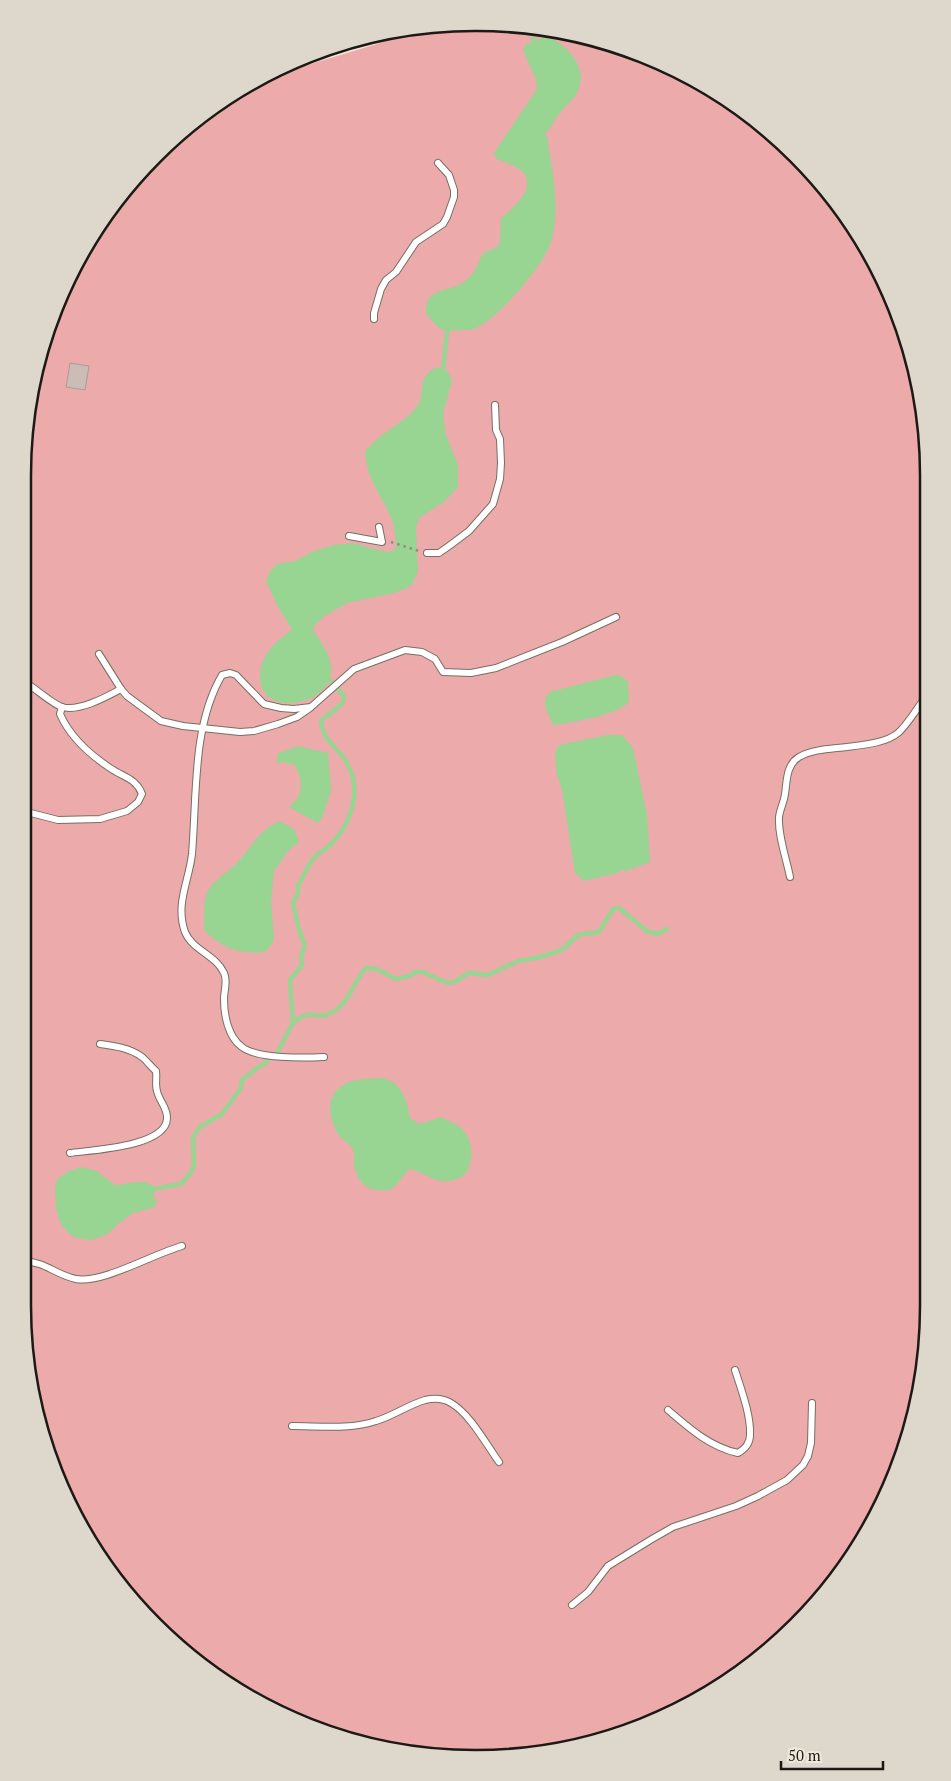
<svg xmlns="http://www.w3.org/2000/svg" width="951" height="1781" viewBox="0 0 951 1781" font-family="'PT Serif',serif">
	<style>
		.green { fill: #ecabaa }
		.water { fill: #98d492 }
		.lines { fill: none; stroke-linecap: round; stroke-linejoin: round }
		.stream { stroke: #98d492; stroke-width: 4.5 }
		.building { fill: #cbbdb6; stroke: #a99c95 }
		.lane-casing { stroke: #756f64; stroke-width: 8 }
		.path { stroke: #938e85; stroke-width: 2.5; stroke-dasharray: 2.5 4; stroke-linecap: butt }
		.lane { stroke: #fff; stroke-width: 6 }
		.rim { fill: none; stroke: #1d1a16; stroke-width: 2.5 }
	</style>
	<rect width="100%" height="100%" fill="#efe8dc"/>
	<polygon class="green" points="446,23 534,26 621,46 702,83 774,135 852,224 904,330 925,417 928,1335 913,1423 868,1532 774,1646 649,1724 505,1758 359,1743 224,1682 116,1581 47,1451 23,1305 23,446 38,358 83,249 135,177 200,116 258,80"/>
	<g class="water">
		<path d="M541,37C560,37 581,59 581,78C581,82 578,90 577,93C572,101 564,107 559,114C554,121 551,128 545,133L547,136C552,170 561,208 551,242C544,265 497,320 474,329C469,330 463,330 459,330C448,332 442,332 435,324C431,319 425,315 426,308C427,288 452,291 464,282C474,275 478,265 482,254L498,246L500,240L501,218C511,210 533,192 526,177C522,167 506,163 497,159L494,153L537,89L536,80L523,50L527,43H535Z"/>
		<path d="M437,367L448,371L452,381L443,413L446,435L458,465V487L445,501L419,518L416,528L418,572L411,586L395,593L347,603L326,615L314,626L313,630C321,642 332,655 331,671C330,707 257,719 260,674C261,664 265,654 272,647C277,640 286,635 292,629L278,607L266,581L271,569L278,564L295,561L312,552L333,545L352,543L387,552L395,550C399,520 381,502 370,476C367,469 366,460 365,452C379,433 401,425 415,409C429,392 413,379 437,367Z"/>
		<path d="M615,675L621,676L628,682L629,702C612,717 579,720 557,725L552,723C548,713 540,700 550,692Z"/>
		<polygon points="607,735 622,735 633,748 647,815 650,862 626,871 620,870 618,873 584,881 575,873 562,790 556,771 555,752 559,745"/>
		<path d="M299,746L318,751L328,752L331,791L322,818L318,823L289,807C304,795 303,782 295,765L282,762L276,763L278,753Z"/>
		<path d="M280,821L295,830L299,842L289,850L274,871L271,901L274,938L272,944L265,952C239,954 223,949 204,930C205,919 202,902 208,891C213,881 227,872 236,864C252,847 257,831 280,821Z"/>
		<path d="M365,1079C372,1079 380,1077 386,1079C402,1084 408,1103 410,1118L419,1124L442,1117C448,1121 457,1124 462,1129C473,1139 474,1161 466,1173C462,1178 455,1180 449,1181C433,1183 423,1171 409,1169C403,1175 398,1185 391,1189C387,1191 383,1190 380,1190C364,1190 358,1180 354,1166C353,1160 356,1153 352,1148C350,1143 344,1142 341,1138C328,1120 323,1094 347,1083C352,1080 359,1080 365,1079Z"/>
		<path d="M82,1167L97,1171L115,1185C126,1184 148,1177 155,1188L153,1200L157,1197L155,1207L133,1213L119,1223L108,1234L91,1240L73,1237L61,1225L56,1209L55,1189L57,1179L69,1171Z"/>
	</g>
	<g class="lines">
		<g class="stream">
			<polyline points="529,26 535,43"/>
			<polyline points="443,370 447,332"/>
			<polyline points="329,680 333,683"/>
			<path d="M293,1022C297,1020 302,1016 307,1015C313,1013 320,1017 326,1015C349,1007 352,983 366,968L377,969L396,979L409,976L416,972H423L447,983L454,982L469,973L488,975L518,961L540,957L562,950L578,935L599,932L613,909L619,908L647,931L658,934L667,929"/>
			<path d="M277,1053L293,1023L290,980L302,965L301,955L305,946L299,930L293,903L298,893V885C305,876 307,864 316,856C319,852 325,850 328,847C351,826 363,791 347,763C338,746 324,744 321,721L343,703L344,696L338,689"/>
			<polyline points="154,1189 181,1184 190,1174 194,1166 193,1137 200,1127 222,1114 241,1088 242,1080 257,1068 267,1062"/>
		</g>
	</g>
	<polygon class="building" points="70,363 89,366 85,390 66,387"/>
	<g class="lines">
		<defs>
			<g id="lane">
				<polyline points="374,319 374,313 381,289 386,280 396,272 416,242 443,224 447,217 454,197 454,190 449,175 438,163"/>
				<polyline points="349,536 382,542 379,527"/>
				<polyline points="427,553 439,553 449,546 469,531 493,504 500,479 501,463 500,439 496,430 495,405"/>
				<polyline points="99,654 121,689 127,696 161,721 183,726 240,732 254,731 278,724 297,717 310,708"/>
				<path d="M23,681C34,687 52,704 62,707C79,712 106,697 121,689"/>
				<path d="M23,811L58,820L100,819L127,811L138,802L142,794C136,778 123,777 110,768C89,754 70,737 60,714L62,707"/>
				<path d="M790,877C786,857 778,836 779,817C780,809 784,802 785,794C787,781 786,765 799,757C813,749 831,749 847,747C863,745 886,743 898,733C908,724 918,707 926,696"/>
				<path d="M324,1057C305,1058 257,1059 242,1047C228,1037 224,1015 224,999C224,990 228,981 224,973C216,955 192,950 185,932C175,904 189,881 192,854C197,796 192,726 222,675L230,673L236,675L264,704L281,708L294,709L311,707L354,669L405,650L422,652L435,659L443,672L471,673L496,668L562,642L616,617"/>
				<path d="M70,1153C91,1150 165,1147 167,1119C168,1108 159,1101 157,1091C155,1084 157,1078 156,1071C151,1067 147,1061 142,1057C130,1048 115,1046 100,1044"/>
				<path d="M23,1261C46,1262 56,1275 76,1279C102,1284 153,1254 182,1246"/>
				<path d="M668,1410C689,1428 710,1447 738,1453C745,1449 750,1444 750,1435C751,1415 741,1389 735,1370"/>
				<path d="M292,1426C319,1426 350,1430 376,1421C393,1416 408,1405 425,1400C434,1398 443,1398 451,1403C470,1414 486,1444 499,1462"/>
				<polyline points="840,1566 853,1548 868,1531"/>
				<polyline points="572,1605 588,1592 608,1566 652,1539 673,1527 736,1506 758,1496 787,1480 803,1465 808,1456 811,1443 812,1403"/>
			</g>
		</defs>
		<use href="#lane" class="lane-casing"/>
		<polyline class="path" points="391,542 419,551"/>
		<use href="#lane" class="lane"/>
	</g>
	<path d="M0 0H951V1781H0ZM475 31H476A444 444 0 0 1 920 475V1306A444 444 0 0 1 476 1750H475A444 444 0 0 1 31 1306V475A444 444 0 0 1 475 31Z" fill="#ded8cc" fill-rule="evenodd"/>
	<path class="rim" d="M475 31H476A444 444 0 0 1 920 475V1306A444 444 0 0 1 476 1750H475A444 444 0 0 1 31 1306V475A444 444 0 0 1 475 31Z"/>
	<path d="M781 1761v8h102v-8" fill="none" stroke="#1d1a16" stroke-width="2.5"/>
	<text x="788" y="1761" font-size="15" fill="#1d1a16" stroke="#efe8dc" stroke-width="4" paint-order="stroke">50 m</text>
</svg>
